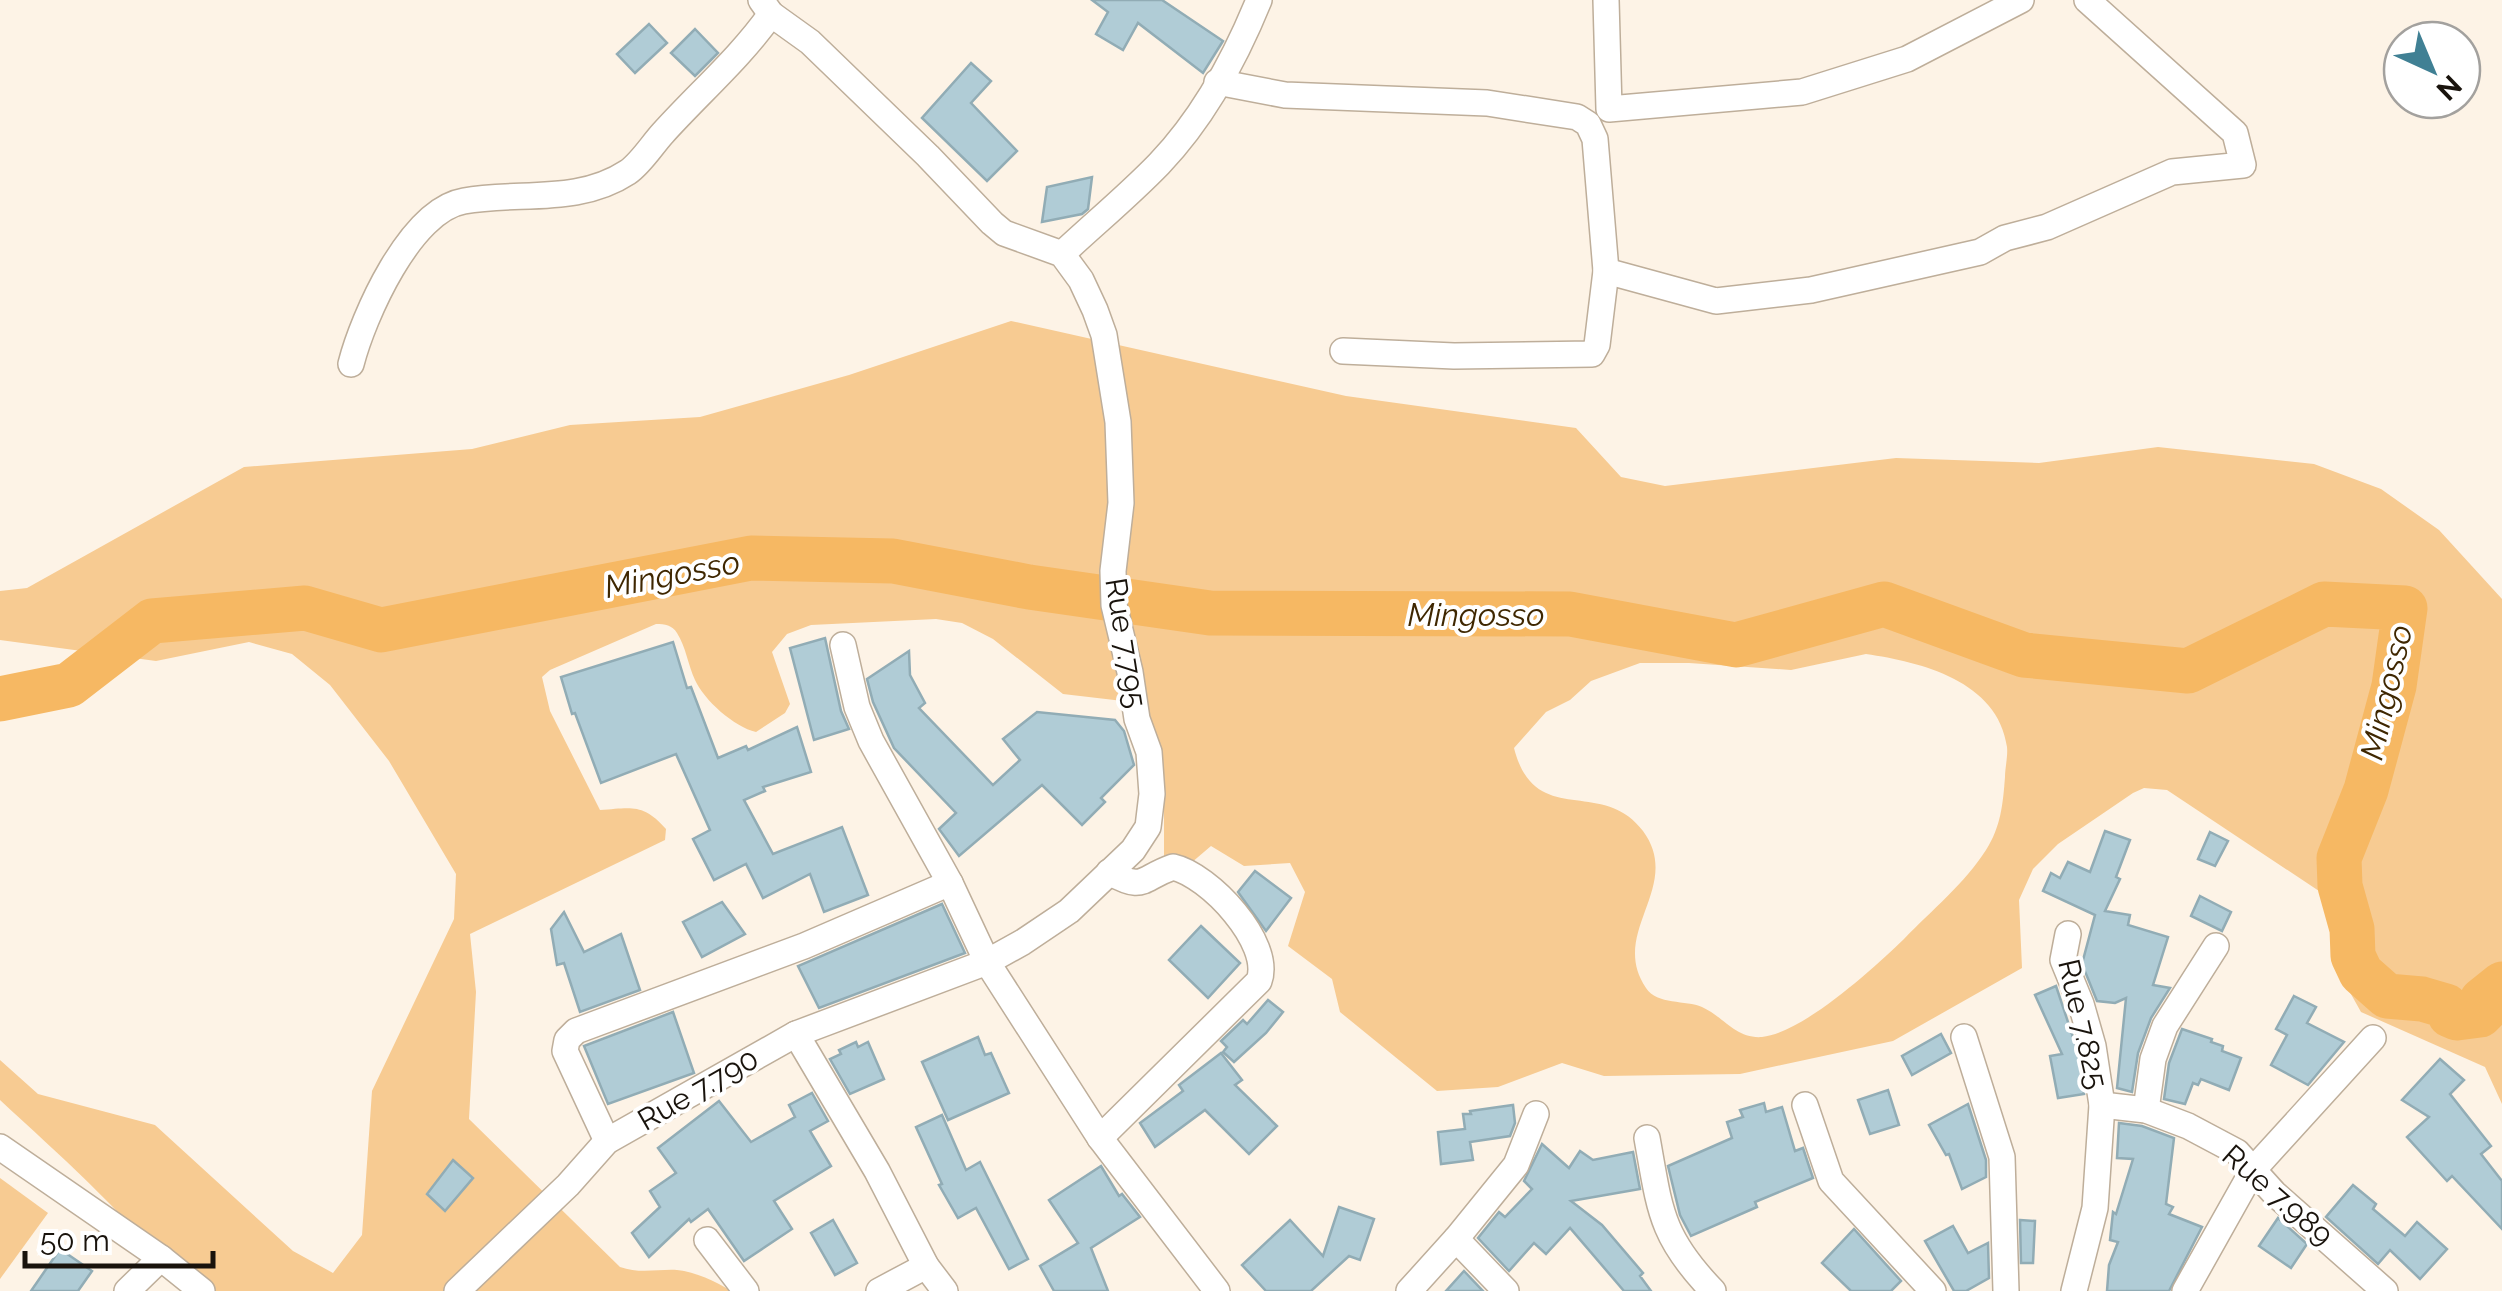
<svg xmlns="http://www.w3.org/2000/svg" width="2502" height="1291" viewBox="0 0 2502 1291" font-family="Raleway,sans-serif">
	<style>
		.green { fill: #f7cb92; fill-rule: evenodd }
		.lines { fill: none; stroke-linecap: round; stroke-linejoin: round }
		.river { stroke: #f6b863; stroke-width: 45 }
		.building { fill: #b0ccd6; stroke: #91acb5; stroke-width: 2.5 }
		.street-casing { stroke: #beae9a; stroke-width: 28 }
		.street { stroke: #fff; stroke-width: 25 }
		.labels { text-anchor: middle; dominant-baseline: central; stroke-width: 8; stroke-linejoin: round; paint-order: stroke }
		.street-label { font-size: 30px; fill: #19130c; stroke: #fff }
		.water-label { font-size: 32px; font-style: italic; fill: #3f2701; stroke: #fff }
	</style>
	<rect width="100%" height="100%" fill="#fdf3e6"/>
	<g class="green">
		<path d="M1011,321L1346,396L1576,428L1621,477L1665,486L1896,458L2039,463L2158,447L2314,464L2381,489L2439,530L2502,599V1104L2485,1067L2361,1012L2333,962L2337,915L2325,895L2167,790L2144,788L2133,793L2058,844L2033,869L2019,900L2022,968L1893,1041L1740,1074L1604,1076L1562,1063L1498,1087L1437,1091L1340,1012L1332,979L1288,946L1305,892L1290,863L1244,866L1211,846L1184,869L1164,860V769L1140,703L1063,694L993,639L962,623L936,619L811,625L787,634L772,652L790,704L785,713L756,732C734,727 704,700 695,680C688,665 686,647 677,633C672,625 665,624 656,624L550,670L542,677L550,711L600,810C632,808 643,803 666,829L665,840L470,934L476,992L469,1119L620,1267C639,1274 658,1269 677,1270C696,1272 715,1281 731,1291H185C132,1219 66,1161 0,1100V1060L38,1094L155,1125L293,1251L333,1273L362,1235L372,1091L454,919L456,874L389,761L330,685L292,654L249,642L156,661L0,640V591L27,588L244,467L472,449L570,425L700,417L849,375ZM1866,654C1921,662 1998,681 2007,747C2008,756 2005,768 2005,777C2003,803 2001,827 1986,850C1965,883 1932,910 1904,939C1875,967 1803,1033 1762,1037C1736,1039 1724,1017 1702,1007C1686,1000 1657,1005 1646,988C1608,932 1684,887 1643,831C1602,776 1535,830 1514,748L1546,712L1570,700L1591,681L1640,663H1689L1791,670Z"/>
		<polygon points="0,1178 48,1213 0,1279"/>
	</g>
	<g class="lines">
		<polyline class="river" points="0,699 69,685 152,621 305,608 381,630 751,558 893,561 1029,587 1210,613 1570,614 1736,645 1884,604 2024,655 2188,671 2324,604 2405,608 2394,686 2366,790 2339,858 2340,886 2352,929 2353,956 2361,973 2387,996 2422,999 2446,1006 2450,1015 2457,1018 2480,1015 2486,1009 2482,1000 2502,984"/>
	</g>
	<g class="building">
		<polygon points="1092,0 1162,0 1223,41 1203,73 1138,23 1123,50 1096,34 1108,12"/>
		<polygon points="649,24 667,43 635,73 617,54"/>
		<polygon points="695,29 718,53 695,76 671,53"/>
		<polygon points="971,63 991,81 971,103 1017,151 987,181 922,118"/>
		<polygon points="1092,177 1088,209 1082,214 1042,222 1047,187"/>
		<polygon points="825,638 841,711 849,729 814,740 790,648"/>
		<polygon points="673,642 687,688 691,687 718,758 746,746 748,750 797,727 811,772 763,787 765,791 744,800 773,854 842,827 868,895 824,912 810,874 763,898 746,864 714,880 693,839 710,830 676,754 601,783 575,713 572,714 561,677"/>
		<polygon points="909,651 910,675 925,703 919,708 993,785 1020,760 1003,739 1037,712 1115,720 1124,731 1134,765 1101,798 1105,802 1082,825 1042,785 959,856 939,829 956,813 894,748 873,702 867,679"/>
		<polygon points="2105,831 2130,840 2116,877 2120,879 2105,911 2130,915 2128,925 2168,937 2153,985 2170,988 2151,1018 2138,1053 2132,1092 2117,1088 2126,998 2115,1003 2097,1001 2082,964 2095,915 2043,891 2051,873 2060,878 2068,862 2090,872"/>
		<polygon points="2210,832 2228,841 2215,866 2198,859"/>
		<polygon points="1255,871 1291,898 1266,931 1238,892"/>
		<polygon points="2200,896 2231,912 2222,931 2191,916"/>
		<polygon points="722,902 745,934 702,957 683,922"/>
		<polygon points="942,904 965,953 819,1008 798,966"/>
		<polygon points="564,912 584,952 621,934 640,990 580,1012 564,963 557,965 551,929"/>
		<polygon points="1201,926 1240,963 1208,998 1169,960"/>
		<polygon points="2056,986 2077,1049 2084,1094 2058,1098 2050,1056 2062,1054 2035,995"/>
		<polygon points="2294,996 2316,1007 2307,1023 2344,1042 2308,1085 2271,1065 2287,1035 2276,1029"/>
		<polygon points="1268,1000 1283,1012 1266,1033 1234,1062 1223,1052 1227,1047 1221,1041 1243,1020 1247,1024"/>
		<polygon points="673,1012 694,1073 608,1104 584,1046"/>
		<polygon points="2182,1029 2212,1039 2211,1042 2223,1046 2222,1051 2241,1058 2229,1090 2201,1079 2198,1085 2193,1083 2185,1104 2164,1099 2169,1063"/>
		<polygon points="1941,1034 1951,1053 1912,1075 1902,1056"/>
		<polygon points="978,1037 985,1055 991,1053 1009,1093 948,1120 922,1062"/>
		<polygon points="856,1042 858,1047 868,1042 884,1079 850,1094 830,1059 841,1054 839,1050"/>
		<polygon points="1221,1053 1242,1080 1235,1085 1277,1126 1249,1154 1205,1110 1155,1147 1140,1123 1183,1091 1179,1085"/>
		<polygon points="2440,1059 2464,1080 2450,1094 2491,1146 2481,1154 2502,1181 2502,1229 2452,1176 2447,1181 2407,1137 2429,1117 2402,1100"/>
		<polygon points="1888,1090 1899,1125 1870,1134 1858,1100"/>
		<polygon points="812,1093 828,1121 810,1131 831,1166 774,1201 792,1229 744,1261 708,1209 691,1222 689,1219 649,1257 632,1233 660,1207 650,1191 676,1173 658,1148 719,1101 751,1142 795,1117 789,1105"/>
		<polygon points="1764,1103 1766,1112 1782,1107 1795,1151 1803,1148 1813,1178 1755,1202 1757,1207 1691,1236 1680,1215 1668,1166 1732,1138 1727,1122 1743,1117 1740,1110"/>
		<polygon points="1968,1104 1986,1160 1986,1177 1962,1189 1949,1154 1946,1155 1929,1125"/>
		<polygon points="1513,1105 1515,1123 1510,1136 1470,1142 1473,1160 1441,1164 1438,1132 1465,1129 1463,1114 1471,1114 1470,1111"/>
		<polygon points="942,1115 966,1170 980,1162 1028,1259 1009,1269 976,1208 958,1218 939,1185 942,1184 916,1127"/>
		<polygon points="2119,1123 2142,1126 2174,1138 2166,1204 2173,1207 2169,1214 2202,1227 2169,1291 2107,1291 2109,1265 2118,1242 2110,1240 2113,1212 2116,1214 2133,1159 2117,1158"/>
		<polygon points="1542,1144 1569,1168 1580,1151 1593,1160 1633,1152 1640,1189 1571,1201 1602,1225 1643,1273 1640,1276 1651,1291 1624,1291 1570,1228 1546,1254 1534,1243 1509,1271 1478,1238 1499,1212 1505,1217 1532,1189 1524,1181"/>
		<polygon points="453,1160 473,1178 445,1211 427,1194"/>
		<polygon points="1101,1166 1119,1196 1122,1194 1140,1217 1091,1248 1108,1291 1054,1291 1040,1266 1078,1243 1049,1200"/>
		<polygon points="2353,1185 2376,1204 2373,1209 2405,1236 2417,1222 2447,1249 2420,1279 2390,1250 2378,1264 2326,1217"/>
		<polygon points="1339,1207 1374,1219 1360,1260 1349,1256 1311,1291 1266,1291 1242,1265 1290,1220 1323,1256"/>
		<polygon points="2278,1218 2307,1244 2291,1268 2259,1246"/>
		<polygon points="833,1220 857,1263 835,1275 811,1233"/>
		<polygon points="2020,1220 2035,1221 2033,1263 2021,1263"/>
		<polygon points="1953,1226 1968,1253 1988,1243 1989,1278 1966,1291 1954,1291 1925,1241"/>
		<polygon points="1854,1229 1901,1281 1891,1291 1851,1291 1822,1263"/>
		<polygon points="60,1249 92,1271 78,1291 31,1291"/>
		<polygon points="1464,1271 1483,1291 1446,1291"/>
	</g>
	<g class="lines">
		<defs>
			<g id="street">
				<polyline points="1606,0 1609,109 1802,92 1907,59 2021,0"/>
				<polyline points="1217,82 1285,95 1487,103 1577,117 1588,124 1595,139 1606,271 1597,345 1592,354 1454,356 1343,351"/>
				<path d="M1062,254C1094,224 1128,196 1159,164C1203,118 1235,59 1259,0"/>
				<polyline points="1606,271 1716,301 1811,290 1980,252 2005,238 2047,227 2172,172 2243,165 2235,133 2087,0"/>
				<path d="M351,364C363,317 410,210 464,201C519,191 578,205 628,172C641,163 652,145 663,133C699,93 740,58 771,14"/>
				<polyline points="843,645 857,707 871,741 950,883 987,962 1100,1138 1217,1291"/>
				<polyline points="2068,934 2063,960 2081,1004 2093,1046 2102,1105 2095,1208 2074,1291"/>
				<polyline points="796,1034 877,1171 926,1266 945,1291"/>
				<polyline points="1964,1037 2002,1157 2006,1291"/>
				<polyline points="1805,1105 1831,1181 1933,1291"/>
				<polyline points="2102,1105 2146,1110 2188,1126 2237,1152 2274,1193 2385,1291"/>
				<polyline points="2146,1110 2153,1059 2165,1026 2216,946"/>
				<path d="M1100,1138L1259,981C1273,943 1209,875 1173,867C1139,879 1145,892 1109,872"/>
				<path d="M1647,1138C1660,1210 1660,1236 1713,1291"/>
				<polyline points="607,1141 565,1051 567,1040 576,1031 804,946 950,883"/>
				<polyline points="0,1147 161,1258 202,1291"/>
				<polyline points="1456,1239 1516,1165 1536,1114"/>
				<polyline points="707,1240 746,1291"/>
				<polyline points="127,1291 161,1258"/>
				<polyline points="457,1291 568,1185 607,1141 796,1034 987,962 1023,942 1069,911 1133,850 1148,827 1152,794 1149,752 1137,719 1130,672 1114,605 1113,571 1121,503 1118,422 1104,335 1095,310 1081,280 1062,254 1004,233 992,223 928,156 810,42 771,14 761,0"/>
				<polyline points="879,1291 926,1266"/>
				<polyline points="1409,1291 1456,1239 1506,1291"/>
				<polyline points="2185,1291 2253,1170 2373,1038"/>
			</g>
		</defs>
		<use href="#street" class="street-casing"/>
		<use href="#street" class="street"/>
	</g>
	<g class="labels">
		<g class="street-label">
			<text transform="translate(1126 643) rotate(81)">Rue 7.795</text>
			<text transform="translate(2083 1024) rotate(77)">Rue 7.825</text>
			<text transform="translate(698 1089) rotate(-30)">Rue 7.790</text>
			<text transform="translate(2278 1195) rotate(41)">Rue 7.989</text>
		</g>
		<g class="water-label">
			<text transform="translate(672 574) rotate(-11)">Mingosso</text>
			<text x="1476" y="614">Mingosso</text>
			<text transform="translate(2386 692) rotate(-77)">Mingosso</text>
		</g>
	</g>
	<g transform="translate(2432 70) rotate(136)"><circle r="48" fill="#ffffff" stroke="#a3a19e" stroke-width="2.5"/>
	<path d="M0-8L18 38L0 25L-18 38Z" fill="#408094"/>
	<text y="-15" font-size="28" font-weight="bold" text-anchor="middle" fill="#19130c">N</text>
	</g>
	<path d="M25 1251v15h188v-15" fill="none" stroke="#19130c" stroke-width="5"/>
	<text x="40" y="1251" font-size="30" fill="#19130c" stroke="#ffffff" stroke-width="8" paint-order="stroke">50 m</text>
</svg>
